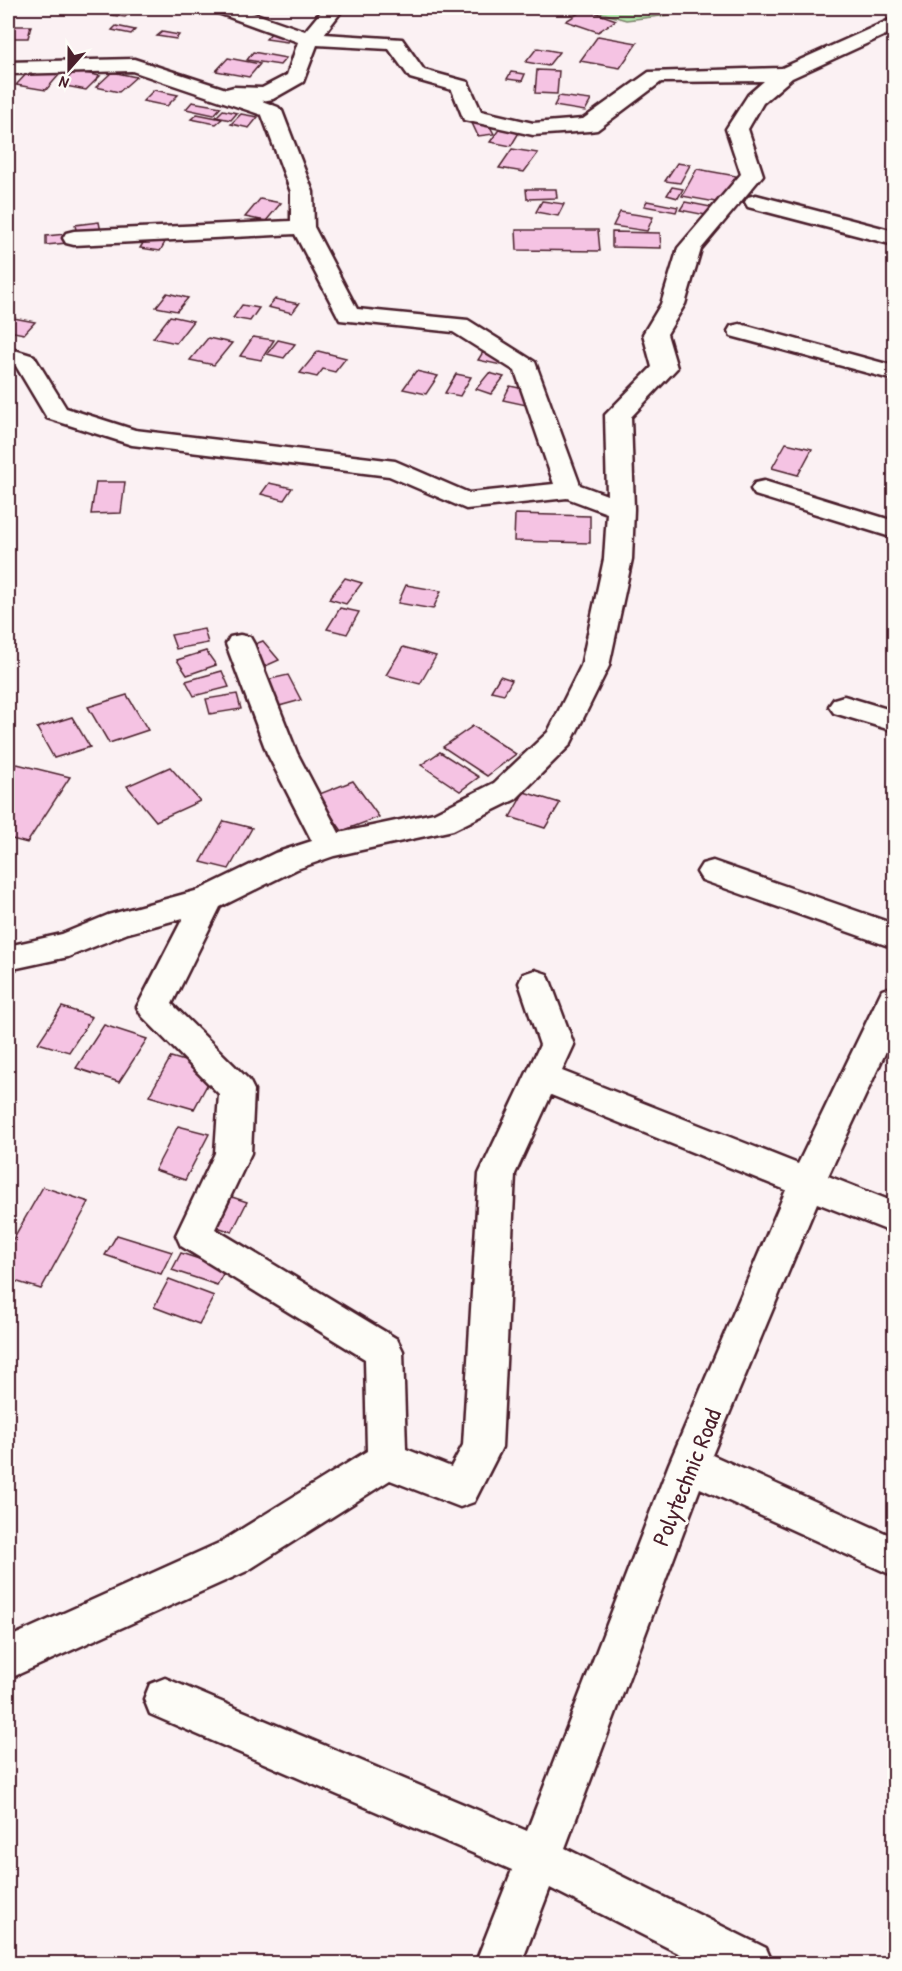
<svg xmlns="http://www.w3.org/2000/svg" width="902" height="1971" viewBox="0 0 902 1971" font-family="'Patrick Hand',sans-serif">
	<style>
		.green { fill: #aee5a9; stroke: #7c826a; stroke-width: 1.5 }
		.building { fill: #f5c3e3; stroke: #4a1f2b; stroke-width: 1.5 }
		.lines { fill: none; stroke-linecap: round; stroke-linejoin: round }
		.minor-casing { stroke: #4a1f2b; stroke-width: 5 }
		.minor { fill: #fdfcf7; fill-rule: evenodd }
		.labels { text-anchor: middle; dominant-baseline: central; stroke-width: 6; stroke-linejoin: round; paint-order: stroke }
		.near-street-label { font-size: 24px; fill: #4a1f2b; stroke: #fdfcf7 }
	</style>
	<rect width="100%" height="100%" fill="#fbf1f3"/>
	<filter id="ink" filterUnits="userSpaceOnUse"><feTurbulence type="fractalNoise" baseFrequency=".0167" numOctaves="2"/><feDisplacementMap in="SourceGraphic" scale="12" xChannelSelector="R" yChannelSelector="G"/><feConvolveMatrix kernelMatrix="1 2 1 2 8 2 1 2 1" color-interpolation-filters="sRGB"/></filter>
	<g filter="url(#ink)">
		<polygon class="green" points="585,8 731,8 626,20"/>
		<g class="building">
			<polygon points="118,8 120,8 133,10 125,17 111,15"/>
			<polygon points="585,9 616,20 598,32 566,21"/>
			<polygon points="8,26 31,26 28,38 8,38"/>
			<polygon points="116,26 135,30 131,34 112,30"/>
			<polygon points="273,31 295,35 287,42 266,39"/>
			<polygon points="162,32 179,35 176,39 157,36"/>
			<polygon points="598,36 637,43 620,68 580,61"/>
			<polygon points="537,48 559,52 548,66 526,62"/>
			<polygon points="253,52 286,58 280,65 247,60"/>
			<polygon points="228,58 260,64 249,77 216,71"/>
			<polygon points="30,70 59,75 46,90 16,85"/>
			<polygon points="537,70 559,71 557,94 535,93"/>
			<polygon points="75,71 100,76 86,90 61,85"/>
			<polygon points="112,72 136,77 119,92 96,87"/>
			<polygon points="511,72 525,74 522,81 507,79"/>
			<polygon points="154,90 178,95 167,106 143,101"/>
			<polygon points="559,96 591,100 585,111 554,106"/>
			<polygon points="192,102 221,107 214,115 186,109"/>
			<polygon points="223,110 237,113 231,120 216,117"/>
			<polygon points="197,114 222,119 216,124 191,119"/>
			<polygon points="241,114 258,117 249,128 231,124"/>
			<polygon points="487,121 494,134 478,136 472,123"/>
			<polygon points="500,128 520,131 511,146 490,142"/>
			<polygon points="512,149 538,153 524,172 499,168"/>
			<polygon points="677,163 690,165 680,183 665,181"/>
			<polygon points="697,169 736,176 721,203 682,196"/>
			<polygon points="672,187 683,189 678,198 667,195"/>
			<polygon points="526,189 556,189 557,198 527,199"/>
			<polygon points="260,199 281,203 266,221 245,217"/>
			<polygon points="542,201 564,204 558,216 536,212"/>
			<polygon points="647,201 678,207 676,212 644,206"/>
			<polygon points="685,202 716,208 711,216 680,210"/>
			<polygon points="620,212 653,217 647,231 613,226"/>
			<polygon points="99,222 101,232 77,235 75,225"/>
			<polygon points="516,230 598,230 600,251 517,250"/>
			<polygon points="612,232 660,233 661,248 612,247"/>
			<polygon points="66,234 67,243 46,245 46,236"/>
			<polygon points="148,235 168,237 160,251 140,248"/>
			<polygon points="167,293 188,298 177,311 156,307"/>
			<polygon points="275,299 299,304 292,313 268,307"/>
			<polygon points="242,305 259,308 250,321 233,318"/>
			<polygon points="170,316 193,321 176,343 153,338"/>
			<polygon points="8,317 35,322 24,334 8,331"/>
			<polygon points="253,337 274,340 261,360 240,356"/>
			<polygon points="208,338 232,343 214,365 190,360"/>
			<polygon points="278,340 295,344 284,358 267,354"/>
			<polygon points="318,351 346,358 335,372 323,369 317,377 300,373"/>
			<polygon points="483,352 506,356 501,365 478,360"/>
			<polygon points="416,371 438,376 426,394 403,389"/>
			<polygon points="489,373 504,377 491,394 476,389"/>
			<polygon points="456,374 471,377 460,396 445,393"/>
			<polygon points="510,386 533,391 526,405 503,400"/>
			<polygon points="786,443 812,449 798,475 772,468"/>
			<polygon points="96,482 125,482 121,513 91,514"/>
			<polygon points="269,483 292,488 284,500 261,494"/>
			<polygon points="515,514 590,516 590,543 514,541"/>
			<polygon points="345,578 362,583 346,604 329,599"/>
			<polygon points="406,585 441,591 433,609 398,603"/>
			<polygon points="340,608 359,612 347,634 327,629"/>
			<polygon points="204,629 208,643 176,649 171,635"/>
			<polygon points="263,641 279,660 261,668 245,648"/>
			<polygon points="403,647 436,656 420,684 386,675"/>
			<polygon points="206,651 216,665 187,675 177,660"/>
			<polygon points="222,671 229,687 194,696 186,681"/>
			<polygon points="288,675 301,700 279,706 266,680"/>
			<polygon points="500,676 512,680 504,694 491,691"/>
			<polygon points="237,694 241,709 210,714 206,699"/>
			<polygon points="127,695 148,730 109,743 88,707"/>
			<polygon points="72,717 90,747 54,758 37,728"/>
			<polygon points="473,726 516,754 487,776 443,747"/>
			<polygon points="440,752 479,777 460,791 421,765"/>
			<polygon points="17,764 70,777 27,843 8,838 8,778"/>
			<polygon points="170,767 200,801 156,821 127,786"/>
			<polygon points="353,781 379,817 342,831 317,795"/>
			<polygon points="524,792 560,803 545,828 510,817"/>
			<polygon points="224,821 252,828 229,869 201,862"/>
			<polygon points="62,1007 92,1017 69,1052 38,1043"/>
			<polygon points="104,1025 147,1039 119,1082 76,1068"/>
			<polygon points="171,1057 215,1070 194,1109 149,1096"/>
			<polygon points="178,1126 209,1134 185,1180 155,1170"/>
			<polygon points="43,1187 89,1202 41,1289 8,1279 8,1248"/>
			<polygon points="232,1197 247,1202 232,1232 217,1227"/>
			<polygon points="117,1235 172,1252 161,1274 105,1255"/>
			<polygon points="181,1253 226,1268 217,1285 172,1270"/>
			<polygon points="169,1279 214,1296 199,1324 154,1307"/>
		</g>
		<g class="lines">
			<defs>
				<g id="minor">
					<path d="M212,8H239L305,31L324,8H344L324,34L402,39L424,70L468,82L481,111L533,123L583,119L649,72L782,68L894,18V31L792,78L763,103L748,129L763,175L701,249L685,304L667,334L677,368L631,417L634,509L632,559L609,666L570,745L516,799L453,830L334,856L297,869L220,907L172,1004L249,1080L254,1090L251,1153L215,1229L397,1339L403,1351L406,1449L451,1467L463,1445L479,1174L540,1045L519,983L523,974L535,970L547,974L551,983L574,1045L562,1071L798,1164L882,990L894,986V1034L828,1176L894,1202V1233L817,1203L712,1455L894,1537V1576L700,1488L565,1848L766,1948L773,1964H700L550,1888L521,1964H475L512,1870L150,1714L144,1699L150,1684L165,1678L527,1831L669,1464L786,1190L551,1095L515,1174L502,1447L474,1502L460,1507L390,1480L247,1571L8,1679V1638L219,1543L367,1451L365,1359L181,1246L176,1235L215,1153L219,1094L142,1016L137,1007L183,918L128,933L68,957L8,970V946L62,934L108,915L199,890L275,853L312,841L267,753L226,644L230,637L240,635L250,637L254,644L297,753L339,833L434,813L494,783L548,732L581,666L604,559L607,513L567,498L466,509L389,476L132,445L47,418L16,366L8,363V348L34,356L66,408L135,430L395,461L469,493L554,484L515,371L453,332L340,320L295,234L74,245L66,243L63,238L66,233L74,231L291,221V192L262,115L132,71L8,74V62L134,59L226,89L234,87L262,88L287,75L298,42L215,12ZM317,45L389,49L410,78L452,90L464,120L533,135L589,131L597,130L661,82L764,81L748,95L726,129L741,174L678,248L661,304L643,334L652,367L605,415L607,495L580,485L535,362L468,320L357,309L314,227L313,192L282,111L278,107L262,101L273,99L303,82Z"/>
					<polygon points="756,195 894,231 894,245 748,207 745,202 748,197"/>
					<polygon points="740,324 894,366 894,380 731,336 728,331 731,326"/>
					<polygon points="764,481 894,521 894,538 755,495 751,489 755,483"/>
					<polygon points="844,696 894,711 894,731 834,713 829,706 834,699"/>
					<polygon points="713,861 894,924 894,948 702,880 697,872 702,864"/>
				</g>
			</defs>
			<use href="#minor" class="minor-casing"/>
			<use href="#minor" class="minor"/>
		</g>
	</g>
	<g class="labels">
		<g class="near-street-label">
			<text transform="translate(686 1477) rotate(-68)">Polytechnic Road</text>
		</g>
	</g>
	<rect width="902" height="1971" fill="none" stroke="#fdfcf7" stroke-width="30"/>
	<rect x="15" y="15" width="872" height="1941" fill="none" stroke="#4a1f2b" stroke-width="2" filter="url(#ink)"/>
	<g transform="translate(69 69) rotate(201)" stroke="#fdfcf7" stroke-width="4.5" paint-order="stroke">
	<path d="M0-4.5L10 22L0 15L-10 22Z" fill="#4a1f2b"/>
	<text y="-9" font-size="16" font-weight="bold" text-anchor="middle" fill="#4a1f2b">N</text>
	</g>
</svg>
